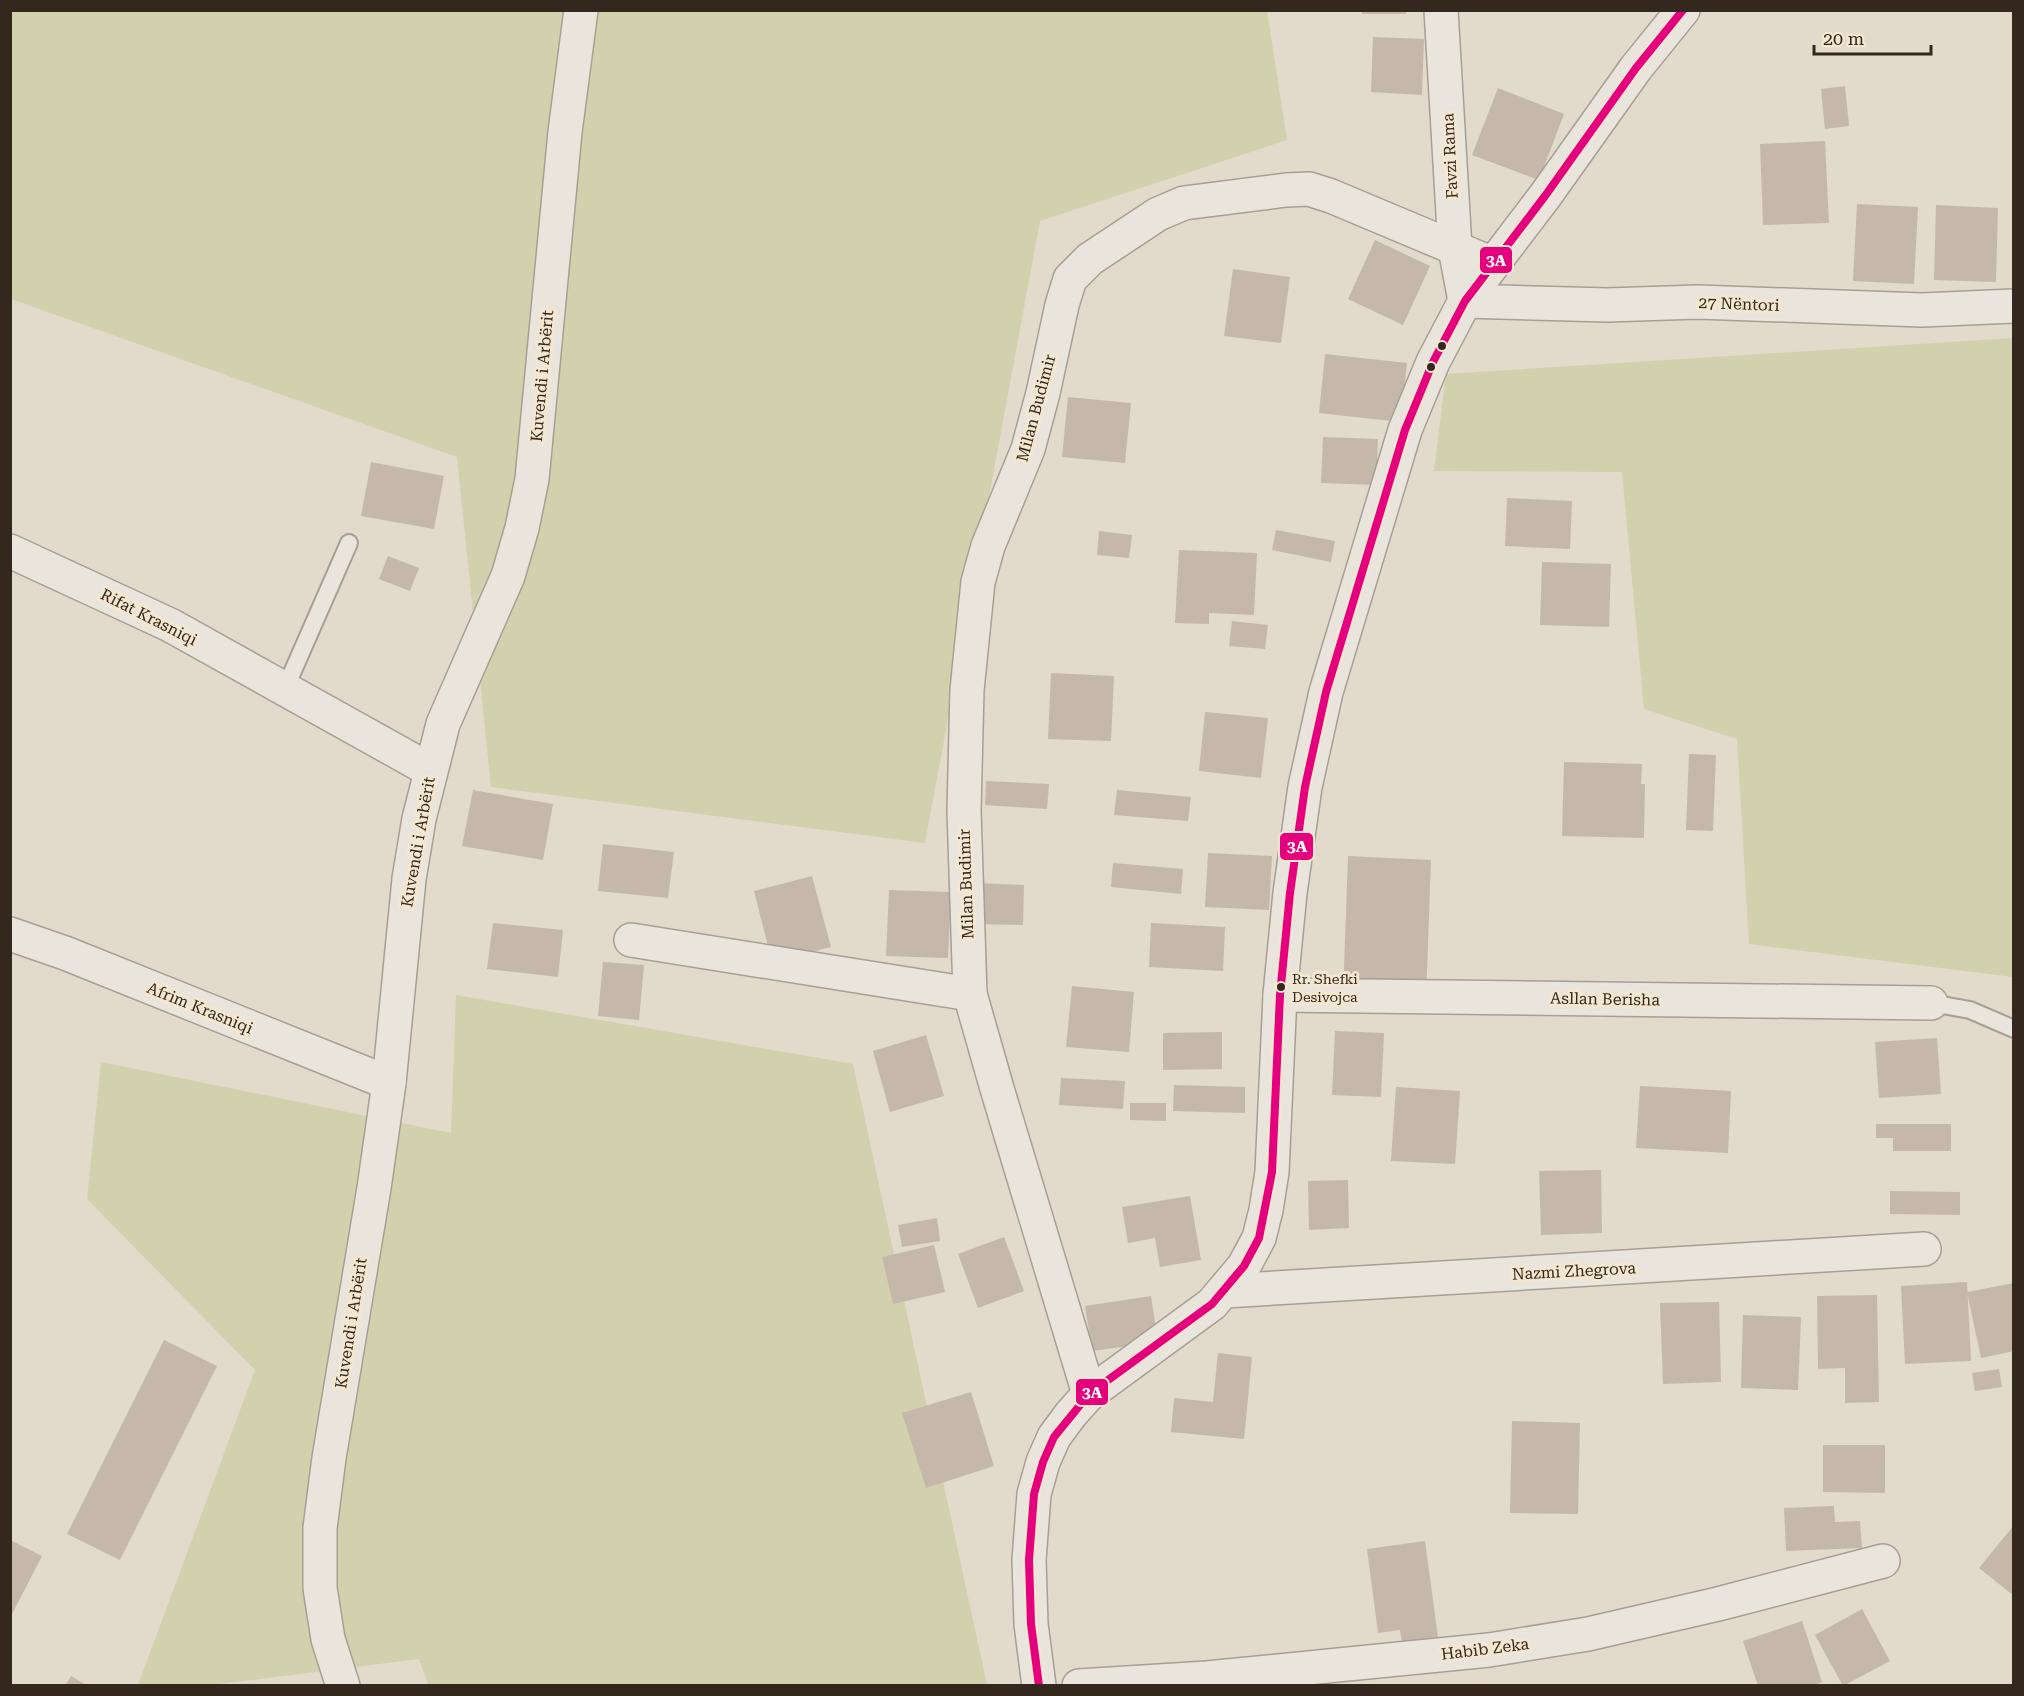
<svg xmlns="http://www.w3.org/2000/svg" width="2024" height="1696" viewBox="0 0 2024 1696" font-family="'Roboto Serif',serif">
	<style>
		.green { fill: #d2d1ad }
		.building { fill: #c5b8ab }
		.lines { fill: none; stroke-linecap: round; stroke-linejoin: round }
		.service-casing { stroke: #a79f94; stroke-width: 20 }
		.minor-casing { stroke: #a79f94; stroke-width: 36 }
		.tertiary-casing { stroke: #a79f94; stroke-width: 36 }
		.service { stroke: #eae5dc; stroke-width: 16 }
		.minor { stroke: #eae5dc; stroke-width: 33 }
		.tertiary { stroke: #eae5dc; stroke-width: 33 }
		.bus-1-casing { stroke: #f3e7d0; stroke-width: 12 }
		.bus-1 { stroke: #e5007d; stroke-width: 8 }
		.bus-dot { fill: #34271d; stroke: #f3e7d0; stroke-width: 2 }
		.labels { text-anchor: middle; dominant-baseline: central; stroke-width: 6; stroke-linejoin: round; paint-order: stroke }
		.bus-label { font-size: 14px; fill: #34271d; stroke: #f3e7d0; text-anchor: start }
		.street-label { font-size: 16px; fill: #34271d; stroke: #f3e7d0 }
		.line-badge { stroke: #f3e7d0; stroke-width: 2 }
		.badge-label { font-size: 16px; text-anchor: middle; font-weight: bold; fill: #fff }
	</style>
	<rect width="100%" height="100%" fill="#e2daca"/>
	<g class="green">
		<polygon points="11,11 1267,11 1287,140 1040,221 925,843 491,787 457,457 11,299"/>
		<polygon points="2013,338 2013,977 1749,944 1737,739 1644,709 1622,472 1434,471 1446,374"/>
		<polygon points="456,995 853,1064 987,1685 429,1686 419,1659 211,1685 138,1685 255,1370 87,1199 101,1062 451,1133"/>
	</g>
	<g class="building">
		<rect x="1362" y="10" width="44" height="4"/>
		<polygon points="1373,37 1424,39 1422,95 1371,92"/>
		<polygon points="1845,86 1849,126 1825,129 1821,89"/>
		<polygon points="1498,88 1564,114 1539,180 1472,155"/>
		<polygon points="1825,141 1829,223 1763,225 1760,144"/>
		<polygon points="1857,204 1918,207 1914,284 1853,281"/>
		<polygon points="1936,205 1998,208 1996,282 1934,280"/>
		<polygon points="1375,240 1430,266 1403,325 1348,299"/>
		<polygon points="1233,269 1290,277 1281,343 1224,336"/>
		<polygon points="1325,354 1407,363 1401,422 1319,413"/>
		<polygon points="1068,397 1131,403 1125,463 1062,457"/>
		<polygon points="1323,437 1378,439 1376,485 1321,483"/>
		<polygon points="371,462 444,476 434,529 361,516"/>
		<polygon points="1507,498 1572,501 1570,549 1505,546"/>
		<polygon points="1276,530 1335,541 1331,562 1272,550"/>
		<polygon points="1099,531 1132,535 1129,558 1097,555"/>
		<polygon points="1179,550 1257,553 1254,615 1209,613 1209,624 1175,623"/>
		<polygon points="388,556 419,568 410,591 379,579"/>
		<polygon points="1542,562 1611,564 1609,627 1540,625"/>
		<polygon points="1232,621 1268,625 1265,649 1229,646"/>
		<polygon points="1051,673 1114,676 1111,741 1048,739"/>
		<polygon points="1205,712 1268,718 1261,778 1199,771"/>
		<polygon points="1689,754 1716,755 1713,831 1686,830"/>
		<polygon points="1564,762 1642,764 1641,784 1645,784 1644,838 1562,836"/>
		<polygon points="986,781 1049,784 1047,809 985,805"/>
		<polygon points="473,790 553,804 543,860 462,846"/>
		<polygon points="1117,790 1191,797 1188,821 1114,815"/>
		<polygon points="603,844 674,852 668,898 598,891"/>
		<polygon points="1208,853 1272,856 1269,910 1205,907"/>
		<polygon points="1348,856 1431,860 1426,999 1343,996"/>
		<polygon points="1113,863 1183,869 1181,894 1111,887"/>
		<polygon points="812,876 831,947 772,962 754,891"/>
		<polygon points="977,883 1024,885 1023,925 975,924"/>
		<polygon points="889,890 951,892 948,958 886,956"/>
		<polygon points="493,923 563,930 558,977 487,969"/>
		<polygon points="1151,923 1225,927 1223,971 1149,967"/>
		<polygon points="603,962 644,965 639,1020 598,1016"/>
		<polygon points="1072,986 1134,992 1129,1052 1066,1047"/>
		<polygon points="1335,1031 1384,1033 1381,1097 1332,1095"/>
		<polygon points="1222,1032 1222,1069 1163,1070 1163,1033"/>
		<polygon points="926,1035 944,1096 890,1112 873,1051"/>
		<polygon points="1937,1038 1941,1094 1879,1098 1875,1042"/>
		<polygon points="1061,1078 1125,1081 1123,1109 1059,1105"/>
		<polygon points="1174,1085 1245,1087 1245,1113 1173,1111"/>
		<polygon points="1640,1086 1731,1091 1728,1153 1636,1148"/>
		<polygon points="1396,1087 1460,1091 1455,1164 1391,1161"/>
		<polygon points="1130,1103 1166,1103 1166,1121 1130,1120"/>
		<polygon points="1876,1124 1951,1124 1951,1151 1893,1151 1893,1138 1876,1138"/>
		<polygon points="1601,1170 1602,1233 1541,1235 1539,1171"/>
		<polygon points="1348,1180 1349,1228 1309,1230 1308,1181"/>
		<polygon points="1890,1191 1960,1192 1960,1215 1890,1214"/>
		<polygon points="1190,1196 1201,1260 1160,1267 1155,1238 1128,1243 1122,1207"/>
		<polygon points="937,1218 940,1241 902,1247 898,1225"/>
		<polygon points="1004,1237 1024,1291 978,1308 958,1254"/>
		<polygon points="934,1245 945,1292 893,1304 882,1257"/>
		<polygon points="1967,1282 1971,1361 1905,1364 1901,1286"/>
		<polygon points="2014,1283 2014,1351 1981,1358 1967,1292"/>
		<polygon points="1877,1295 1879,1402 1845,1403 1845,1368 1818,1369 1817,1296"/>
		<polygon points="1151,1296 1158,1342 1092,1351 1085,1306"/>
		<polygon points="1719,1302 1721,1382 1663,1384 1660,1303"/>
		<polygon points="1743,1315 1801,1317 1798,1390 1741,1388"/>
		<polygon points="164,1340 217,1366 120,1560 67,1534"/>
		<polygon points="1218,1353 1252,1357 1244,1439 1171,1432 1174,1398 1213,1402"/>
		<polygon points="1999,1369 2002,1387 1975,1391 1972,1373"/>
		<polygon points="971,1392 994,1466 926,1488 902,1413"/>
		<polygon points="1512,1421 1580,1423 1578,1514 1510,1513"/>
		<polygon points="1823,1445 1885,1445 1885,1493 1823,1492"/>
		<polygon points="1834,1506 1835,1522 1860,1521 1862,1548 1786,1551 1784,1508"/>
		<polygon points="2014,1525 2014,1596 1979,1568"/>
		<polygon points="10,1540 42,1556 10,1618"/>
		<polygon points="1425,1541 1438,1637 1402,1642 1400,1630 1378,1633 1367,1549"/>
		<polygon points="1862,1609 1890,1661 1843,1686 1815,1635"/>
		<polygon points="1802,1621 1822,1682 1812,1686 1758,1686 1743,1641"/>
		<polygon points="71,1676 88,1686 65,1686"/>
	</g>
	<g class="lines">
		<defs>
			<g id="service">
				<polyline points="285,689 349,543"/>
				<polyline points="1931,1003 1970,1010 2014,1029"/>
			</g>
			<g id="minor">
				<polyline points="1441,10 1455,248 1465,301 1607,305 1698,302 1922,310 2014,306"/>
				<polyline points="10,551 170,625 430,770"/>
				<polyline points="10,934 65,953 389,1083"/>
				<polyline points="631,940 970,994 998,1092 1089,1394"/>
				<polyline points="970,994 964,811 967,690 978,582 988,546 1028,449 1043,393 1062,305 1070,279 1090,259 1158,214 1184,203 1286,190 1309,189 1331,196 1493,264"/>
				<polyline points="1280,995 1931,1003"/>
				<polyline points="1225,1291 1924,1249"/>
				<polyline points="343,1686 328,1639 320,1588 320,1528 329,1458 374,1188 389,1083 409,879 419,819 443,724 508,576 522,528 532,479 565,132 581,10"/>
				<polyline points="1079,1686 1207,1678 1489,1650 1588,1634 1718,1604 1883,1561"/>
			</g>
			<polyline id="tertiary" points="1039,1686 1031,1624 1029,1560 1034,1494 1043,1462 1054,1437 1071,1414 1089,1394 1212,1304 1244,1266 1259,1238 1266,1210 1272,1172 1280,995 1290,893 1305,787 1326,692 1405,430 1433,362 1465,301 1545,196 1636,68 1683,10"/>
		</defs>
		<use href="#service" class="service-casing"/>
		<use href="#minor" class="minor-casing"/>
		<use href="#tertiary" class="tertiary-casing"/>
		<use href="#service" class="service"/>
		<use href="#minor" class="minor"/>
		<use href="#tertiary" class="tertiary"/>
		<defs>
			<polyline id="bus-1" points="1039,1686 1031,1624 1029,1560 1034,1494 1043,1462 1054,1437 1089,1394 1212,1304 1244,1266 1259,1238 1272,1172 1280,995 1290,893 1305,787 1326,692 1405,430 1433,362 1465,301 1545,196 1636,68 1683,10"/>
		</defs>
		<use href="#bus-1" class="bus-1-casing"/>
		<use href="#bus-1" class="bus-1"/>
	</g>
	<g class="bus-dot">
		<circle cx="1442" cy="346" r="5"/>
		<circle cx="1431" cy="367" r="5"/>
		<circle cx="1281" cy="987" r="5"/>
	</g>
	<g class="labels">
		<g class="bus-label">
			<text x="1292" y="979">Rr. Shefki<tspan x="1292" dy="18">Desivojca</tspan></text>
		</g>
		<g class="street-label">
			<text transform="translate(1450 156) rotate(-93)">Favzi Rama</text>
			<text transform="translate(1739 304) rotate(2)">27 Nëntori</text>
			<text transform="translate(542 376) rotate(-85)">Kuvendi i Arbërit</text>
			<text transform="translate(1036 408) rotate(-75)">Milan Budimir</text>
			<text transform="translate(149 617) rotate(27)">Rifat Krasniqi</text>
			<text transform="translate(418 842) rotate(-80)">Kuvendi i Arbërit</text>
			<text transform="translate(966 884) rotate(-92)">Milan Budimir</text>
			<text transform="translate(1605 999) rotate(1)">Asllan Berisha</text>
			<text transform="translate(200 1008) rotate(22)">Afrim Krasniqi</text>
			<text transform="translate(1574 1271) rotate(-3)">Nazmi Zhegrova</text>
			<text transform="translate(351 1323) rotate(-81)">Kuvendi i Arbërit</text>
			<text transform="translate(1485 1649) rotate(-7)">Habib Zeka</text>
		</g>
	</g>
	<g class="line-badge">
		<rect x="1479" y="246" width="34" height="28" rx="6" fill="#e5007d"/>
		<rect x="1279" y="832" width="35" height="29" rx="6" fill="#e5007d"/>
		<rect x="1075" y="1378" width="34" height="28" rx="6" fill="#e5007d"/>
	</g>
	<g class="badge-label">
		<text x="1496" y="266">3A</text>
		<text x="1297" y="852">3A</text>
		<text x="1092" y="1398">3A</text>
	</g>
	<rect width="2024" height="1696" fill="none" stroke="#34271d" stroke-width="24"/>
	<path d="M1814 45v9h117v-9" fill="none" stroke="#34271d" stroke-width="3"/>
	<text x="1823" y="45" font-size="18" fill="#34271d" stroke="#f3e7d0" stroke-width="4.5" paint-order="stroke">20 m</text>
</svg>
